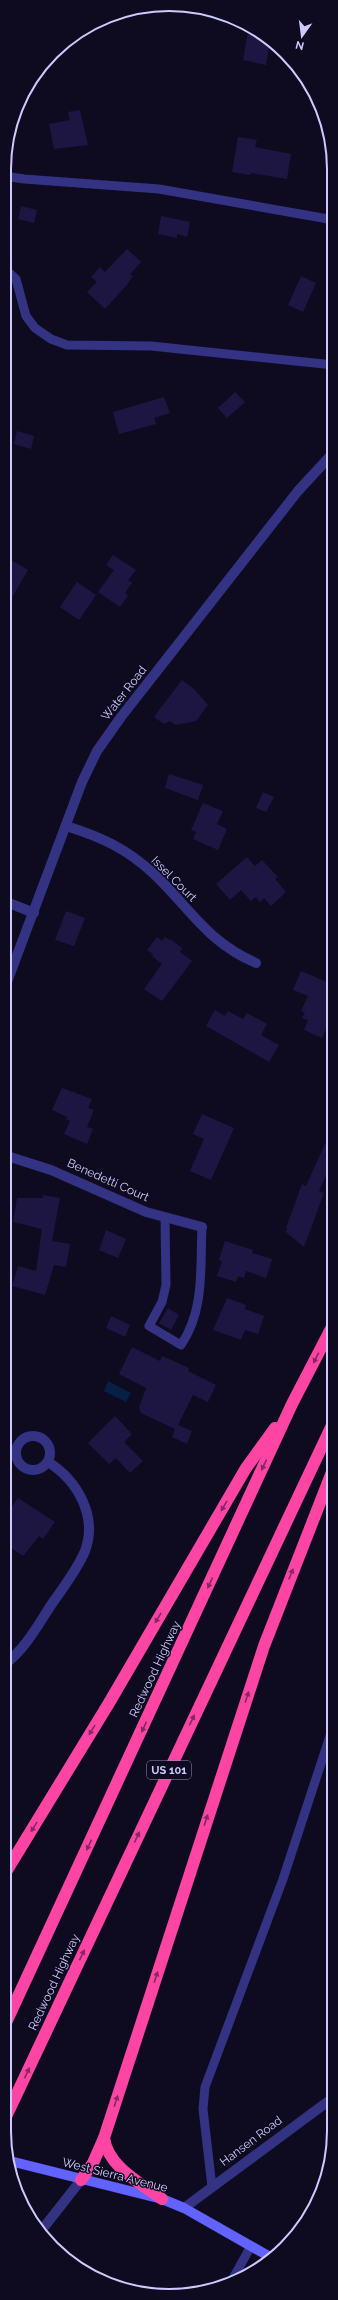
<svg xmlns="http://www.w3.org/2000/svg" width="338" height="2300" viewBox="0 0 338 2300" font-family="Raleway,sans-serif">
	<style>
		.water { fill: #071f43 }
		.building { fill: #1d1642 }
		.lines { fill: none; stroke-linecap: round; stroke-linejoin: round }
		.service { stroke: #333283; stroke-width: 9 }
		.minor { stroke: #333283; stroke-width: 10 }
		.secondary { stroke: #6162ff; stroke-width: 10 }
		.motorway { stroke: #ff45a4; stroke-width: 12 }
		.oneway { fill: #862862 }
		.labels { text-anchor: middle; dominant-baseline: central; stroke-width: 3; stroke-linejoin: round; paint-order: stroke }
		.shield { fill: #0e0b20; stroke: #9491bc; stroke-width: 1 }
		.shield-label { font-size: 11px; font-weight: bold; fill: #cecaff }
		.street-label { font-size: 12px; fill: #cecaff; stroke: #0e0b20 }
		.rim { fill: none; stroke: #cecaff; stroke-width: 2 }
	</style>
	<rect width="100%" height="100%" fill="#0e0b20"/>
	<polygon class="water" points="108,1381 131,1393 126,1402 104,1391"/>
	<g class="building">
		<polygon points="249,26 270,41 266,65 243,60"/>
		<polygon points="80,110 88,145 54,149 49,124 70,120 68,112"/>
		<polygon points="238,137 257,140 255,147 291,154 287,179 251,173 250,175 232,172"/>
		<polygon points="21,206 37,210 34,223 18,219"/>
		<polygon points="161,216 190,222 187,237 177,234 177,238 158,234"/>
		<polygon points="127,249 141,262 130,274 133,276 125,287 105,309 87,292 97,282 91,277 100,267 105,272"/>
		<polygon points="301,276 316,283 303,312 288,305"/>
		<polygon points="235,392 245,402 227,418 218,408"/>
		<polygon points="164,397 170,413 154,418 156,424 119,434 113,412"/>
		<polygon points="17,431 34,436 31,449 14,444"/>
		<polygon points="113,555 136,570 128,580 132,583 125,593 128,595 120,607 98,592 114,570 106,565"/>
		<polygon points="4,556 28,570 4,611"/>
		<polygon points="77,582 96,595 79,620 60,607"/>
		<polygon points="182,680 194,689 208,705 196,721 176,725 170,721 164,724 154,717"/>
		<polygon points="169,774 203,785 198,800 165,788"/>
		<polygon points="263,792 274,797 266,812 256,808"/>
		<polygon points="203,803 223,811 217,824 227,829 218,850 193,839 196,832 191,830"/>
		<polygon points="247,857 255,866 262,860 278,877 275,879 286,892 271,906 264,898 260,902 256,897 251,901 241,890 230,900 216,884"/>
		<polygon points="66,911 85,918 74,946 55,940"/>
		<polygon points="157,937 162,941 165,937 169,940 170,939 182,948 180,952 192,961 162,1001 144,989 162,964 152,956 153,954 147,950"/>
		<polygon points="301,971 334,985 334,1011 322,1038 304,1030 308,1020 302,1018 305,1013 301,1011 308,996 293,990"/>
		<polygon points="215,1010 225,1016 228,1011 243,1019 247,1013 267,1024 261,1035 279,1045 269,1062 206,1026"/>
		<polygon points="62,1088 92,1099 88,1108 94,1110 87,1127 93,1129 87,1144 64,1134 70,1121 66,1119 67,1117 52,1110"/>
		<polygon points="202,1114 234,1128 211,1180 190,1171 204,1139 193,1134"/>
		<polygon points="334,1124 334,1157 319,1191 324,1193 304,1247 286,1232 287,1228 286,1228 302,1184 306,1186"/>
		<polygon points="43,1195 60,1198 52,1241 70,1244 66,1267 54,1265 45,1295 12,1286 18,1266 36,1271 42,1229 13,1222 17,1198 43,1198"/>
		<polygon points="106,1230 126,1239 118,1258 99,1250"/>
		<polygon points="225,1241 253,1250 252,1253 272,1259 266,1278 246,1271 244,1278 238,1276 236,1282 217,1276 222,1261 219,1260"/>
		<polygon points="227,1298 246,1305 245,1309 264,1316 258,1334 245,1330 241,1340 213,1330"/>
		<polygon points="168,1308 179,1315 171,1330 159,1323"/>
		<polygon points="111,1316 130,1325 125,1337 106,1328"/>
		<polygon points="132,1347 160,1361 162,1356 189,1368 188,1371 216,1385 208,1402 193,1395 178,1425 192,1431 187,1444 172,1437 175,1429 141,1413 139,1408 146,1388 119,1374"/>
		<polygon points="115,1416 132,1434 124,1442 143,1461 130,1473 116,1458 109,1464 88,1443"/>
		<polygon points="18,1498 55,1522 43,1539 39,1536 23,1556 4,1543 4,1518"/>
	</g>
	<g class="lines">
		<g class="service">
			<polyline points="4,176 24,179 159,189 334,220"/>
			<polyline points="4,268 16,279 26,316 35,328 51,339 67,345 151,346 334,365"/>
			<path d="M165,1218L166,1285L162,1302L149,1326L181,1345C205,1310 200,1267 202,1227"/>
			<polyline points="212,2187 203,2109 205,2087 283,1879 334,1724"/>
			<polyline points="231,2282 251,2246"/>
		</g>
		<g class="minor">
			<path d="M66,826C101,837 126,848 154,874C190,908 207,942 256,963"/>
			<polyline points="4,901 34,913"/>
			<polyline points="4,990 82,782 97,751 121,717 298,491 334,452"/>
			<polyline points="4,1155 51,1170 146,1212 202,1227"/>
			<circle cx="33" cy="1453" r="17"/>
			<path d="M4,1665C25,1649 37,1627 51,1605C63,1588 77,1570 85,1551C98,1516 77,1480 48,1462"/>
			<polyline points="184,2208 334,2097"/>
			<polyline points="41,2231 81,2180"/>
		</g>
		<polyline class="secondary" points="10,2161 162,2199 184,2208 272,2258"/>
		<g class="motorway">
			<polyline points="4,1875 109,1703 246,1468 275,1428"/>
			<polyline points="4,2027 292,1404 334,1323"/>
			<polyline points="4,2121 334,1421"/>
			<path d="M104,2138C108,2167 141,2183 162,2199"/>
			<polyline points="81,2180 93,2163 104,2138 264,1646 334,1467"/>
		</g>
	</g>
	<defs><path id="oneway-solid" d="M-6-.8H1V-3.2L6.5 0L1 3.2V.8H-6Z"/></defs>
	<g class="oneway">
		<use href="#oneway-solid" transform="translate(316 1358) rotate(117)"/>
		<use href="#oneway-solid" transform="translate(264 1465) rotate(115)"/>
		<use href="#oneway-solid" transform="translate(224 1506) rotate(120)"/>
		<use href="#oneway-solid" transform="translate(291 1574) rotate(-68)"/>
		<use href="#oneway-solid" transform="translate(210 1583) rotate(115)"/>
		<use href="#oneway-solid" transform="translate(158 1618) rotate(121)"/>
		<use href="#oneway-solid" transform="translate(247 1697) rotate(-72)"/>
		<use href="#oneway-solid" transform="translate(192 1720) rotate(-65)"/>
		<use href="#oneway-solid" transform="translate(144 1727) rotate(115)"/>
		<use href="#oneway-solid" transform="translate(92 1730) rotate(121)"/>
		<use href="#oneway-solid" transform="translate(206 1820) rotate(-72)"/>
		<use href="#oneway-solid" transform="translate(34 1827) rotate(122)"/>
		<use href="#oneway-solid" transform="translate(137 1837) rotate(-65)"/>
		<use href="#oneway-solid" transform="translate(89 1845) rotate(115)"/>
		<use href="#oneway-solid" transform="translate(82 1955) rotate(-65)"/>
		<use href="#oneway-solid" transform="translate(156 1977) rotate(-72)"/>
		<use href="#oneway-solid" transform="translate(27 2073) rotate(-65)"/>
		<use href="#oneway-solid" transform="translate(116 2101) rotate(-72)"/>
	</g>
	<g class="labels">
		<rect class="shield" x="147" y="1761" width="44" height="18" rx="3"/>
		<g class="shield-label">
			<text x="169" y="1770">US 101</text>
		</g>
		<g class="street-label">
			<text transform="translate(124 693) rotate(-52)">Water Road</text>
			<text transform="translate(174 879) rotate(45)">Issel Court</text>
			<text transform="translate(108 1180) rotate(24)">Benedetti Court</text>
			<text transform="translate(155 1669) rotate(-65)">Redwood Highway</text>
			<text transform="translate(54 1982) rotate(-65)">Redwood Highway</text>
			<text transform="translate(251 2141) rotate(-37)">Hansen Road</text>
			<text transform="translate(115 2175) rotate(14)">West Sierra Avenue</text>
		</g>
	</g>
	<path d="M0 0H338V2300H0ZM169 11H169A158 158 0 0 1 327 169V2131A158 158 0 0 1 169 2289H169A158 158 0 0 1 11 2131V169A158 158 0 0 1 169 11Z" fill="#0e0b20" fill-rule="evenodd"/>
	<path class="rim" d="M169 11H169A158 158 0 0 1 327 169V2131A158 158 0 0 1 169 2289H169A158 158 0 0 1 11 2131V169A158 158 0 0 1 169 11Z"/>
	<g transform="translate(302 36) rotate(194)" stroke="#0e0b20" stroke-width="3" paint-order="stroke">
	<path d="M0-3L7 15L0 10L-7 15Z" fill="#cecaff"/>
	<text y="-6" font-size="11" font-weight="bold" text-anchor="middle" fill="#cecaff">N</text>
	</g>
</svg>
